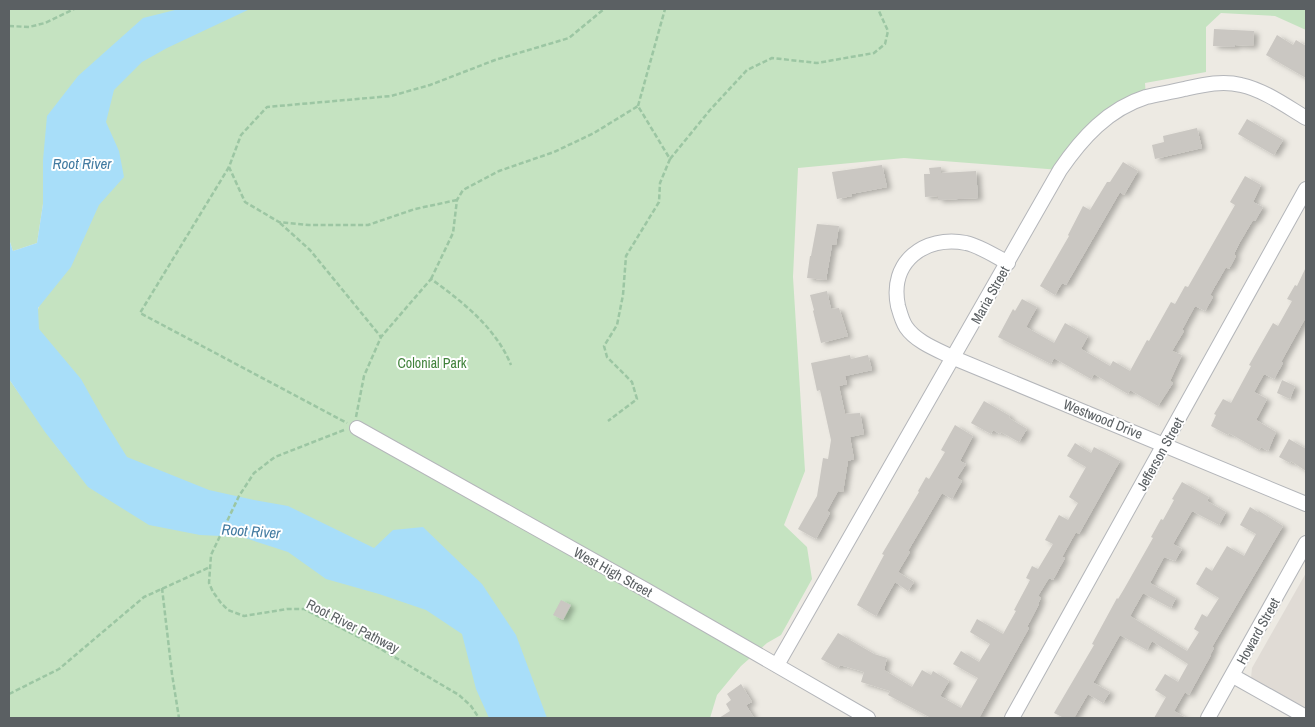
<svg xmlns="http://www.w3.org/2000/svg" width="1315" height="727" viewBox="0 0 1315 727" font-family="'Archivo Narrow',sans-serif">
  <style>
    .education { fill: #e0dbd5 }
    .green { fill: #c5e3c1 }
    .water { fill: #a8def9 }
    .building { fill: #cac7c2; filter: url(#shadow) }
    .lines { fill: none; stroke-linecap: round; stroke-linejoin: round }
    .street-casing { stroke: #b4b6ba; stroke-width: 16 }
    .path { stroke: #9cc6a3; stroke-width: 2.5; stroke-dasharray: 5 2.5; stroke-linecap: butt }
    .street { stroke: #fff; stroke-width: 14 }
    .labels { text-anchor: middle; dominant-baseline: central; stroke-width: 4; stroke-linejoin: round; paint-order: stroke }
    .street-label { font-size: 14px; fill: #5b6063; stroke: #fff }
    .park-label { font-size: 14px; fill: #40823b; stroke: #fff }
    .water-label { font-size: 15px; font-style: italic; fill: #437ba1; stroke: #fff }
  </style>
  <defs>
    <filter id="shadow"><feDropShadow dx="4.5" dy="2.5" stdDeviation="2.5" flood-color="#0004"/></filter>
  </defs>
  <rect width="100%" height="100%" fill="#edeae3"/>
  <path class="education" d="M1306 573V708L1251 678 1252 668Z"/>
  <path class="green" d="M9 9H1306V30L1275 16 1221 13 1206 27V72L1145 83 1146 97 1125 107 1060 170 904 158 798 168 793 277 805 471 784 525 807 547 812 579 781 635 767 643 741 666 717 695 710 718H9V379L60 451 21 359 73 207 43 160V204L37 243 13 251 9 239Z"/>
  <path class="water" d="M179 9H250L167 48 142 62 114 90 106 122 119 151 124 177 99 205 71 267 38 308 39 329 81 379 104 420 127 457 209 490 254 500 288 506 374 548 393 530 423 527 482 584 516 635 547 718H489L476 689 462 634 426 610 379 594 326 579 288 552 242 537 200 535 149 525 88 487 45 432 9 379V239L13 251 37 243 43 204V160L47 116 78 76 143 18Z"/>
  <g class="building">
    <path d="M1214 29 1254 31 1253 46 1235 45V47L1213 46Z"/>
    <path d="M1277 35 1293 45 1296 40 1306 46V78L1266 55Z"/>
    <path d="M1247 119 1283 140 1274 155 1238 134Z"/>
    <path d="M1197 128 1202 148 1155 159 1152 145 1164 142 1163 136Z"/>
    <path d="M1123 162 1138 171 1124 195 1120 192 1066 285 1062 283 1055 295 1040 286 1069 236 1068 235 1083 206 1090 210 1107 182H1110Z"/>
    <path d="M882 165 887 187 851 194 852 196 837 199 832 172Z"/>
    <path d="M941 167V173L976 171 978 198 938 200V196L925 197 924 174H930L929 168Z"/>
    <path d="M1245 176 1261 185 1253 202 1263 207 1255 221 1253 220 1240 242 1234 254 1236 256 1229 269 1226 267 1210 295 1213 297 1205 311 1195 306 1182 330 1184 331 1172 351 1182 355 1170 381 1173 383 1158 406 1130 390 1128 394 1094 374 1091 379 1054 358 1051 364 998 337 1013 309 1015 311 1022 299 1037 307 1026 327 1054 343 1065 323 1088 336 1081 349 1110 366 1113 361 1130 371 1147 340 1149 341 1171 302 1175 304 1185 286 1188 287 1235 205 1230 202Z"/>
    <path d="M817 224 839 226 836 245H832L826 280 807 278 810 256H811Z"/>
    <path d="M1306 267V317L1281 362 1283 363 1274 379 1264 374 1254 392 1267 399 1256 420 1276 432 1268 451 1261 447 1259 450 1229 433 1228 435 1211 426 1216 415 1214 414 1223 399 1231 403 1251 366 1249 365 1273 323 1278 326 1292 301 1287 299 1295 285 1297 286Z"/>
    <path d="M827 291 831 309 839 308 848 336 821 343 813 311 814 310 810 295Z"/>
    <path d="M850 355 851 359 868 355 872 370 845 376 847 384 839 386 845 414 860 413 864 434 850 437 854 459 848 461 843 492 838 491 827 511 830 513 816 539 798 529 817 496 823 458 828 459 831 440 820 390 817 391 811 363Z"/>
    <path d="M1282 380 1295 386 1290 399 1277 393Z"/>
    <path d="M984 401 1010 416 1009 418 1027 429 1019 442 1001 432 1000 434 993 430 991 434 971 423Z"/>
    <path d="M955 425 973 436 960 461 966 464 957 478 962 481 952 499 942 493 908 551 910 552 898 572 914 582 908 591 895 582 876 616 857 605 884 555 882 554 919 492 918 491 926 477 929 479 945 452 941 450Z"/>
    <path d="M1289 439 1306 449V471L1291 461 1290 463 1279 457Z"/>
    <path d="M1075 443 1091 453 1094 447 1120 461 1079 534 1076 532 1062 557 1065 558 1053 580 1049 578 1038 596 1041 598 1038 604H1039L1027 627 1029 628 979 718H931L888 695 890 691 861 682 864 672 840 665 838 668 821 659 838 633 874 654 887 658 884 670 912 687 922 670 931 675 933 671 949 681 940 696 961 708 978 678 953 664 961 651 979 662 990 644 970 632 977 619 1003 634 1016 611 1014 610 1030 580 1026 578 1032 566 1038 569 1053 544 1045 540 1059 515 1068 520 1078 503 1069 497 1086 467 1067 456Z"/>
    <path d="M1182 482 1209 497 1207 501 1226 512 1219 525 1192 511 1173 544 1182 549 1175 561 1164 557 1150 583 1176 598 1171 608 1143 593 1130 616 1187 651 1199 632 1194 629 1202 614 1207 617 1219 598 1196 584 1206 567 1212 571 1227 546 1244 556 1256 534 1240 525 1250 507 1258 512 1259 511 1283 526 1212 647 1214 648 1210 655H1211L1189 695 1185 692 1174 711 1186 718H1154L1166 697 1155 690 1165 674 1178 682 1188 664 1152 641 1147 650 1120 635 1094 681V683L1110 692 1103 703 1088 694 1074 718H1064L1054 713 1094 645 1092 644 1117 598 1118 599 1124 589 1153 538 1151 537 1161 519 1163 520 1174 500 1172 499Z"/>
    <path d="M561 600 571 605 563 620 553 615Z"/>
    <path d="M741 684 752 702 746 705 754 718H719L730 711 726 704 731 700 727 694Z"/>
  </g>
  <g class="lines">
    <defs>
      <g id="street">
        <path d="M1008 263C995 256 980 246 966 243 924 235 889 262 898 306 900 313 902 321 906 327 916 342 938 350 954 358L1306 504"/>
        <path d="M357 428 646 590 868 718"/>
        <path d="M777 665 1060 170C1082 138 1108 109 1146 97 1159 94 1172 92 1184 89 1202 85 1222 80 1241 85 1264 90 1286 106 1306 118"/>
        <path d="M1233 676 1306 717"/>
        <path d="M1012 718 1306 189"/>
        <path d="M1208 718 1306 543"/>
      </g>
    </defs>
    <use href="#street" class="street-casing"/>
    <g class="path">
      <path d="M9 26 29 27 45 23 74 9"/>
      <path d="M638 106 665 9"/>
      <path d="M670 159 710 110 747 70 772 58 817 63 874 53 885 44 888 31 878 9"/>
      <path d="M229 167 140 313 347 423"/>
      <path d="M457 200 415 209 368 225H309L279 222 245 202 229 167 241 135 267 107 391 96 430 85 495 60 569 38 604 9"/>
      <path d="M280 223 310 250 381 337"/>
      <path d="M431 279 453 233 457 200 463 190 499 171 554 152 594 133 638 106 670 159 660 183 659 202 626 256 623 295 617 325 604 346 607 357 632 382 637 399 608 421"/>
      <path d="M356 417 364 376 381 337 431 279C463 302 496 328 511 365"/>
      <path d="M344 430 275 457 254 473 239 496 211 555 209 583 213 592 221 603 228 610 244 616 287 609H304L374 645 459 695 471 706 479 718"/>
      <path d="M162 588 172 674 179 718"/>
      <path d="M9 694 59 669 144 597 210 567"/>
    </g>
    <use href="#street" class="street"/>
  </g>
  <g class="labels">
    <g class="street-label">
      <text transform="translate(990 295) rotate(-61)">Maria Street</text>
      <text transform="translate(1103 419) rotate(22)">Westwood Drive</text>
      <text transform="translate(1160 454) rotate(-61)">Jefferson Street</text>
      <text transform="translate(613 572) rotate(29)">West High Street</text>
      <text transform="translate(353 626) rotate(27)">Root River Pathway</text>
      <text transform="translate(1258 631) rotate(-61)">Howard Street</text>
    </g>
    <g class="park-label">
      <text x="432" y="363">Colonial Park</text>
    </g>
    <g class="water-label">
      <text x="82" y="163">Root River</text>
      <text transform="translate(251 531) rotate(4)">Root River</text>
    </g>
  </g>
  <rect width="1315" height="727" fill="none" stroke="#5b6063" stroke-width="20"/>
</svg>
